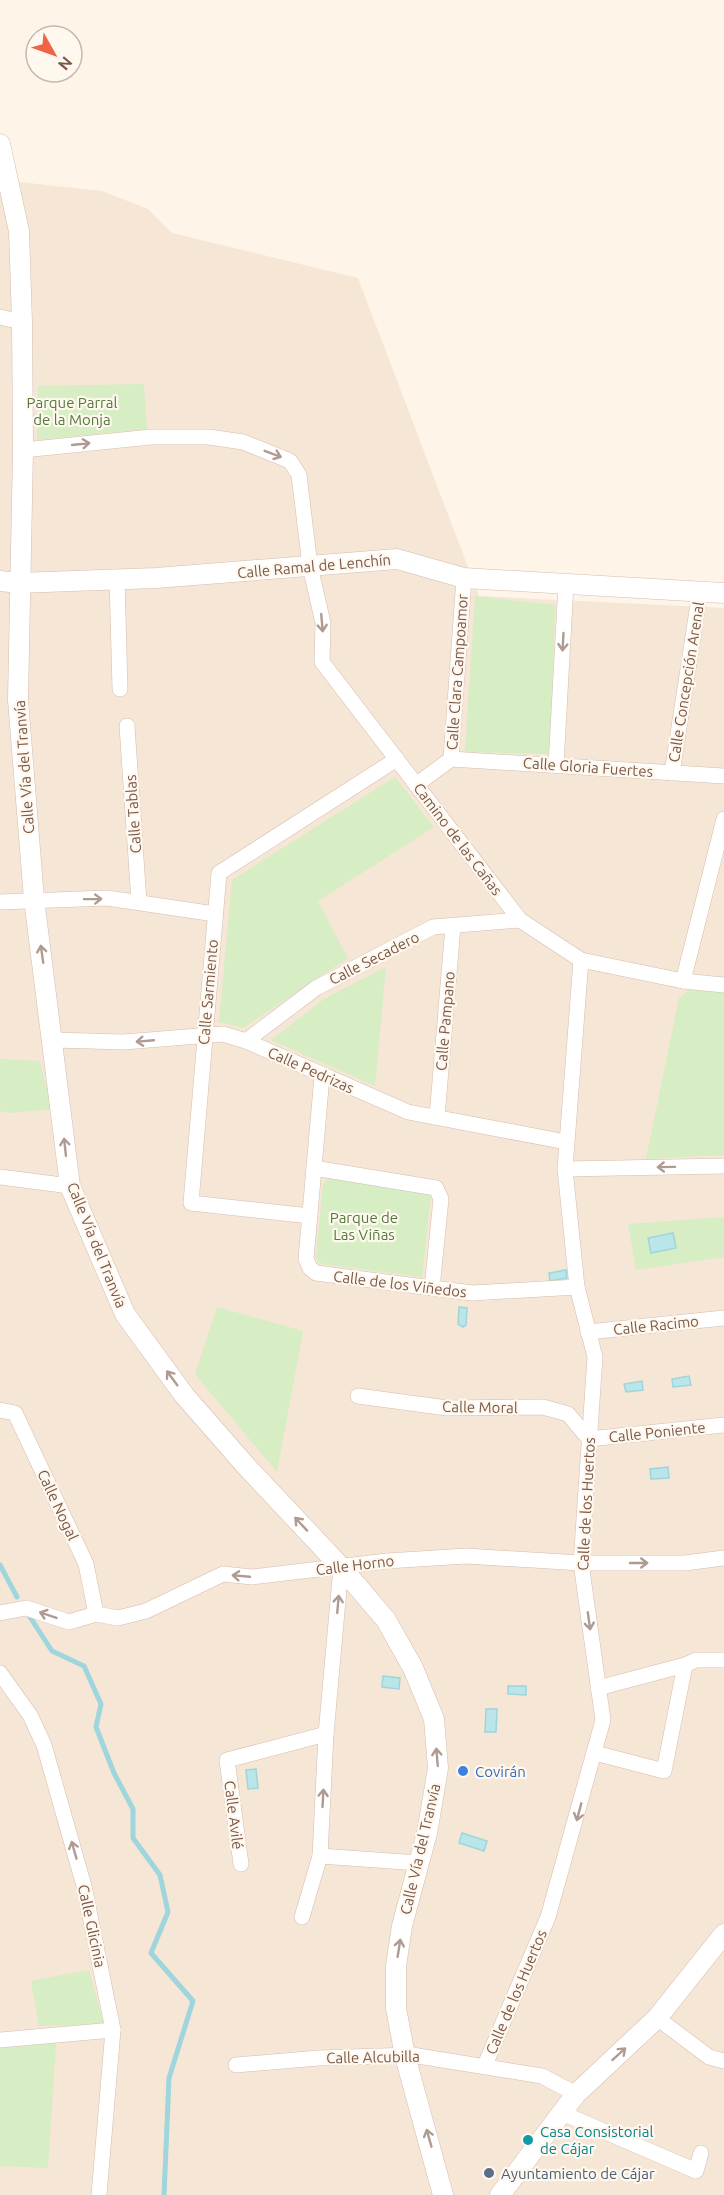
<svg xmlns="http://www.w3.org/2000/svg" width="724" height="2195" viewBox="0 0 724 2195" font-family="Ubuntu,sans-serif">
  <style>
    .residential { fill: #f6e6d5 }
    .green { fill: #d7edc4 }
    .water { fill: #bae5e9; stroke: #9fd5dc; stroke-width: 1.5 }
    .lines { fill: none; stroke-linecap: round; stroke-linejoin: round }
    .stream { stroke: #9fd5dc; stroke-width: 5 }
    .minor-casing { stroke: #d4bdaf; stroke-width: 16 }
    .tertiary-casing { stroke: #d4bdaf; stroke-width: 21 }
    .minor { stroke: #fff; stroke-width: 15 }
    .tertiary { stroke: #fff; stroke-width: 20 }
    .oneway { stroke: #af9b92 }
    .shop-dot { fill: #3f7fe0; stroke: #fff8ef; stroke-width: 2 }
    .culture-dot { fill: #0f9aa8; stroke: #fff8ef; stroke-width: 2 }
    .service-dot { fill: #5c6f8a; stroke: #fff8ef; stroke-width: 2 }
    .labels { text-anchor: middle; dominant-baseline: central; stroke-width: 4.5; stroke-linejoin: round; paint-order: stroke }
    .park-label { font-size: 15px; fill: #527a3d; stroke: #fff8ef }
    .street-label { font-size: 15px; fill: #7a5849; stroke: #fff8ef }
    .shop-label { font-size: 15px; fill: #366cbe; stroke: #fff8ef; text-anchor: start }
    .culture-label { font-size: 15px; fill: #0d838f; stroke: #fff8ef; text-anchor: start }
    .service-label { font-size: 15px; fill: #4e5e75; stroke: #fff8ef; text-anchor: start }
  </style>
  <rect width="100%" height="100%" fill="#fef4e8"/>
  <path class="residential" d="M0 180 102 191 148 209 172 233 358 278 479 596 724 608V2195H0Z"/>
  <g class="green">
    <path d="M144 384 147 429 37 440 38 386Z"/>
    <path d="M475 596 555 605 550 754 465 752Z"/>
    <path d="M395 777 434 827 318 901 348 958 243 1028 219 1022 232 880Z"/>
    <path d="M386 967 375 1086 271 1040 324 999Z"/>
    <path d="M690 989 724 992V1155L646 1159 679 998Z"/>
    <path d="M0 1059 40 1061 52 1109 12 1113 0 1111Z"/>
    <path d="M329 1177 428 1193 431 1196 422 1277 321 1264 316 1258 323 1184Z"/>
    <path d="M724 1217V1257L636 1270 628 1224Z"/>
    <path d="M217 1307 303 1331 277 1472 195 1374Z"/>
    <path d="M89 1970 104 2025 39 2026 31 1981Z"/>
    <path d="M56 2043 48 2168 0 2166V2048Z"/>
  </g>
  <g class="water">
    <path d="M673 1233 676 1248 651 1253 648 1238Z"/>
    <path d="M566 1270 567 1278 550 1281 549 1273Z"/>
    <path d="M459 1307 467 1308 466 1325 463 1327 458 1324Z"/>
    <path d="M689 1376 691 1385 673 1387 672 1379Z"/>
    <path d="M642 1381 643 1390 626 1392 624 1384Z"/>
    <path d="M668 1467 669 1478 651 1479 650 1469Z"/>
    <path d="M383 1676 400 1678 399 1689 382 1687Z"/>
    <path d="M508 1686H526V1695L508 1694Z"/>
    <path d="M486 1709H497L496 1732H485Z"/>
    <path d="M256 1769 258 1788 248 1789 246 1770Z"/>
    <path d="M462 1833 487 1841 484 1851 459 1843Z"/>
  </g>
  <g class="lines">
    <g class="stream">
      <path d="M0 1565 17 1597"/>
      <path d="M28 1614 52 1651 84 1666 101 1704 96 1727 114 1773 133 1809V1838L160 1875 168 1912 151 1953 193 2001 169 2078 164 2195"/>
    </g>
    <defs>
      <g id="minor">
        <path d="M0 317 22 322"/>
        <path d="M23 450 151 437H209L243 442 290 461 299 475 310 566 323 623 322 662 520 920 581 960 683 981 724 985"/>
        <path d="M117 579 120 689"/>
        <path d="M127 726 139 902"/>
        <path d="M451 759 724 776"/>
        <path d="M556 765 566 584"/>
        <path d="M672 773 700 591"/>
        <path d="M416 785 451 759 464 578"/>
        <path d="M0 902 107 898 215 914"/>
        <path d="M683 981 724 819"/>
        <path d="M53 1040 124 1042 223 1034 246 1041 408 1112 566 1142"/>
        <path d="M246 1041 316 988 433 927 520 920"/>
        <path d="M322 1076 306 1259 310 1268 316 1273 472 1293 577 1287"/>
        <path d="M437 1117 453 926"/>
        <path d="M314 1168 436 1188 441 1199 432 1288"/>
        <path d="M565 1169 724 1166"/>
        <path d="M0 1177 70 1186"/>
        <path d="M310 1216 191 1203 219 873 397 759"/>
        <path d="M588 1332 724 1318"/>
        <path d="M358 1396 447 1408 543 1407 568 1414 589 1439 724 1425"/>
        <path d="M0 1410 15 1413 86 1564 96 1614"/>
        <path d="M0 1613 26 1608 69 1622 96 1614 118 1618 146 1611 223 1574 252 1577 387 1561 466 1556 581 1563H685L724 1558"/>
        <path d="M685 1665 696 1660H724"/>
        <path d="M0 1673 30 1715 44 1745 84 1886 113 2030 99 2195"/>
        <path d="M595 1753 664 1771 685 1665 598 1688"/>
        <path d="M320 1856 419 1863"/>
        <path d="M241 1864 227 1760 326 1734"/>
        <path d="M302 1917 320 1856 326 1734 341 1567"/>
        <path d="M657 2018 709 2057 724 2061"/>
        <path d="M0 2040 113 2030"/>
        <path d="M236 2065 319 2058 412 2055 542 2076 576 2094"/>
        <path d="M485 2065 548 1917 603 1720 581 1563 595 1357 577 1287 565 1169 581 960"/>
        <path d="M562 2113 696 2171 701 2153"/>
      </g>
      <g id="tertiary">
        <path d="M0 144 19 231 22 322 23 450 18 700 34 899 70 1186 125 1314 184 1395 246 1466 341 1567 386 1620 413 1668 434 1719 438 1768 427 1833 402 1926 396 1966V2008L405 2056 443 2195"/>
        <path d="M0 581 18 583 156 578 397 559 464 578 724 593"/>
        <path d="M500 2195 576 2094 657 2018 724 1934"/>
      </g>
    </defs>
    <use href="#minor" class="minor-casing"/>
    <use href="#tertiary" class="tertiary-casing"/>
    <use href="#minor" class="minor"/>
    <use href="#tertiary" class="tertiary"/>
  </g>
  <defs><path id="oneway-shaft" d="M-6 0H5M1.5-3L5.5 0L1.5 3" fill="none" stroke-width="1.6" stroke-linecap="round" stroke-linejoin="round" transform="scale(1.5)"/></defs>
  <g class="oneway">
    <use href="#oneway-shaft" transform="translate(81 444) rotate(-6)"/>
    <use href="#oneway-shaft" transform="translate(273 454) rotate(21)"/>
    <use href="#oneway-shaft" transform="translate(322 623) rotate(85)"/>
    <use href="#oneway-shaft" transform="translate(563 642) rotate(93)"/>
    <use href="#oneway-shaft" transform="translate(93 899) rotate(-1)"/>
    <use href="#oneway-shaft" transform="translate(42 954) rotate(-98)"/>
    <use href="#oneway-shaft" transform="translate(145 1041) rotate(175)"/>
    <use href="#oneway-shaft" transform="translate(65 1147) rotate(-96)"/>
    <use href="#oneway-shaft" transform="translate(666 1167) rotate(179)"/>
    <use href="#oneway-shaft" transform="translate(172 1378) rotate(-126)"/>
    <use href="#oneway-shaft" transform="translate(301 1524) rotate(-133)"/>
    <use href="#oneway-shaft" transform="translate(639 1563)"/>
    <use href="#oneway-shaft" transform="translate(241 1576) rotate(-175)"/>
    <use href="#oneway-shaft" transform="translate(338 1604) rotate(-85)"/>
    <use href="#oneway-shaft" transform="translate(48 1615) rotate(-161)"/>
    <use href="#oneway-shaft" transform="translate(589 1621) rotate(82)"/>
    <use href="#oneway-shaft" transform="translate(437 1757) rotate(-95)"/>
    <use href="#oneway-shaft" transform="translate(323 1798) rotate(-87)"/>
    <use href="#oneway-shaft" transform="translate(579 1812) rotate(105)"/>
    <use href="#oneway-shaft" transform="translate(74 1850) rotate(-106)"/>
    <use href="#oneway-shaft" transform="translate(399 1948) rotate(-81)"/>
    <use href="#oneway-shaft" transform="translate(619 2054) rotate(-42)"/>
    <use href="#oneway-shaft" transform="translate(429 2138) rotate(-106)"/>
  </g>
  <circle class="shop-dot" cx="463" cy="1771" r="6"/>
  <circle class="culture-dot" cx="528" cy="2140" r="6"/>
  <circle class="service-dot" cx="489" cy="2173" r="6"/>
  <g class="labels">
    <g class="park-label">
      <text x="72" y="402">Parque Parral<tspan x="72" dy="17">de la Monja</tspan></text>
      <text x="364" y="1217">Parque de<tspan x="364" dy="17">Las Viñas</tspan></text>
    </g>
    <g class="street-label">
      <text transform="translate(314 566) rotate(-5)">Calle Ramal de Lenchín</text>
      <text transform="translate(457 672) rotate(-86)">Calle Clara Campoamor</text>
      <text transform="translate(686 682) rotate(-81)">Calle Concepción Arenal</text>
      <text transform="translate(24 767) rotate(-94)">Calle Vía del Tranvía</text>
      <text transform="translate(588 767) rotate(4)">Calle Gloria Fuertes</text>
      <text transform="translate(133 814) rotate(-94)">Calle Tablas</text>
      <text transform="translate(458 839) rotate(53)">Camino de las Cañas</text>
      <text transform="translate(374 958) rotate(-27)">Calle Secadero</text>
      <text transform="translate(208 992) rotate(-85)">Calle Sarmiento</text>
      <text transform="translate(445 1021) rotate(-85)">Calle Pampano</text>
      <text transform="translate(311 1070) rotate(24)">Calle Pedrizas</text>
      <text transform="translate(97 1245) rotate(68)">Calle Vía del Tranvía</text>
      <text transform="translate(400 1284) rotate(7)">Calle de los Viñedos</text>
      <text transform="translate(656 1325) rotate(-6)">Calle Racimo</text>
      <text transform="translate(480 1407) rotate(1)">Calle Moral</text>
      <text transform="translate(657 1432) rotate(-6)">Calle Poniente</text>
      <text transform="translate(586 1504) rotate(-87)">Calle de los Huertos</text>
      <text transform="translate(58 1505) rotate(65)">Calle Nogal</text>
      <text transform="translate(355 1565) rotate(-7)">Calle Horno</text>
      <text transform="translate(234 1815) rotate(83)">Calle Avilé</text>
      <text transform="translate(420 1849) rotate(-77)">Calle Vía del Tranvía</text>
      <text transform="translate(92 1926) rotate(78)">Calle Glicinia</text>
      <text transform="translate(516 1992) rotate(-67)">Calle de los Huertos</text>
      <text transform="translate(373 2057) rotate(-1)">Calle Alcubilla</text>
    </g>
    <g class="shop-label">
      <text x="475" y="1771">Covirán</text>
    </g>
    <g class="culture-label">
      <text x="540" y="2131">Casa Consistorial<tspan x="540" dy="17">de Cájar</tspan></text>
    </g>
    <g class="service-label">
      <text x="501" y="2173">Ayuntamiento de Cájar</text>
    </g>
  </g>
  <g transform="translate(54 54) rotate(130)"><circle r="28" fill="#fff8ef" stroke="#cab8ad" stroke-width="1.5"/>
  <path d="M0-4.5L10 22L0 15L-10 22Z" fill="#ef6445"/>
  <text y="-9" font-size="16" font-weight="bold" text-anchor="middle" fill="#7a5849">N</text>
  </g>
</svg>
